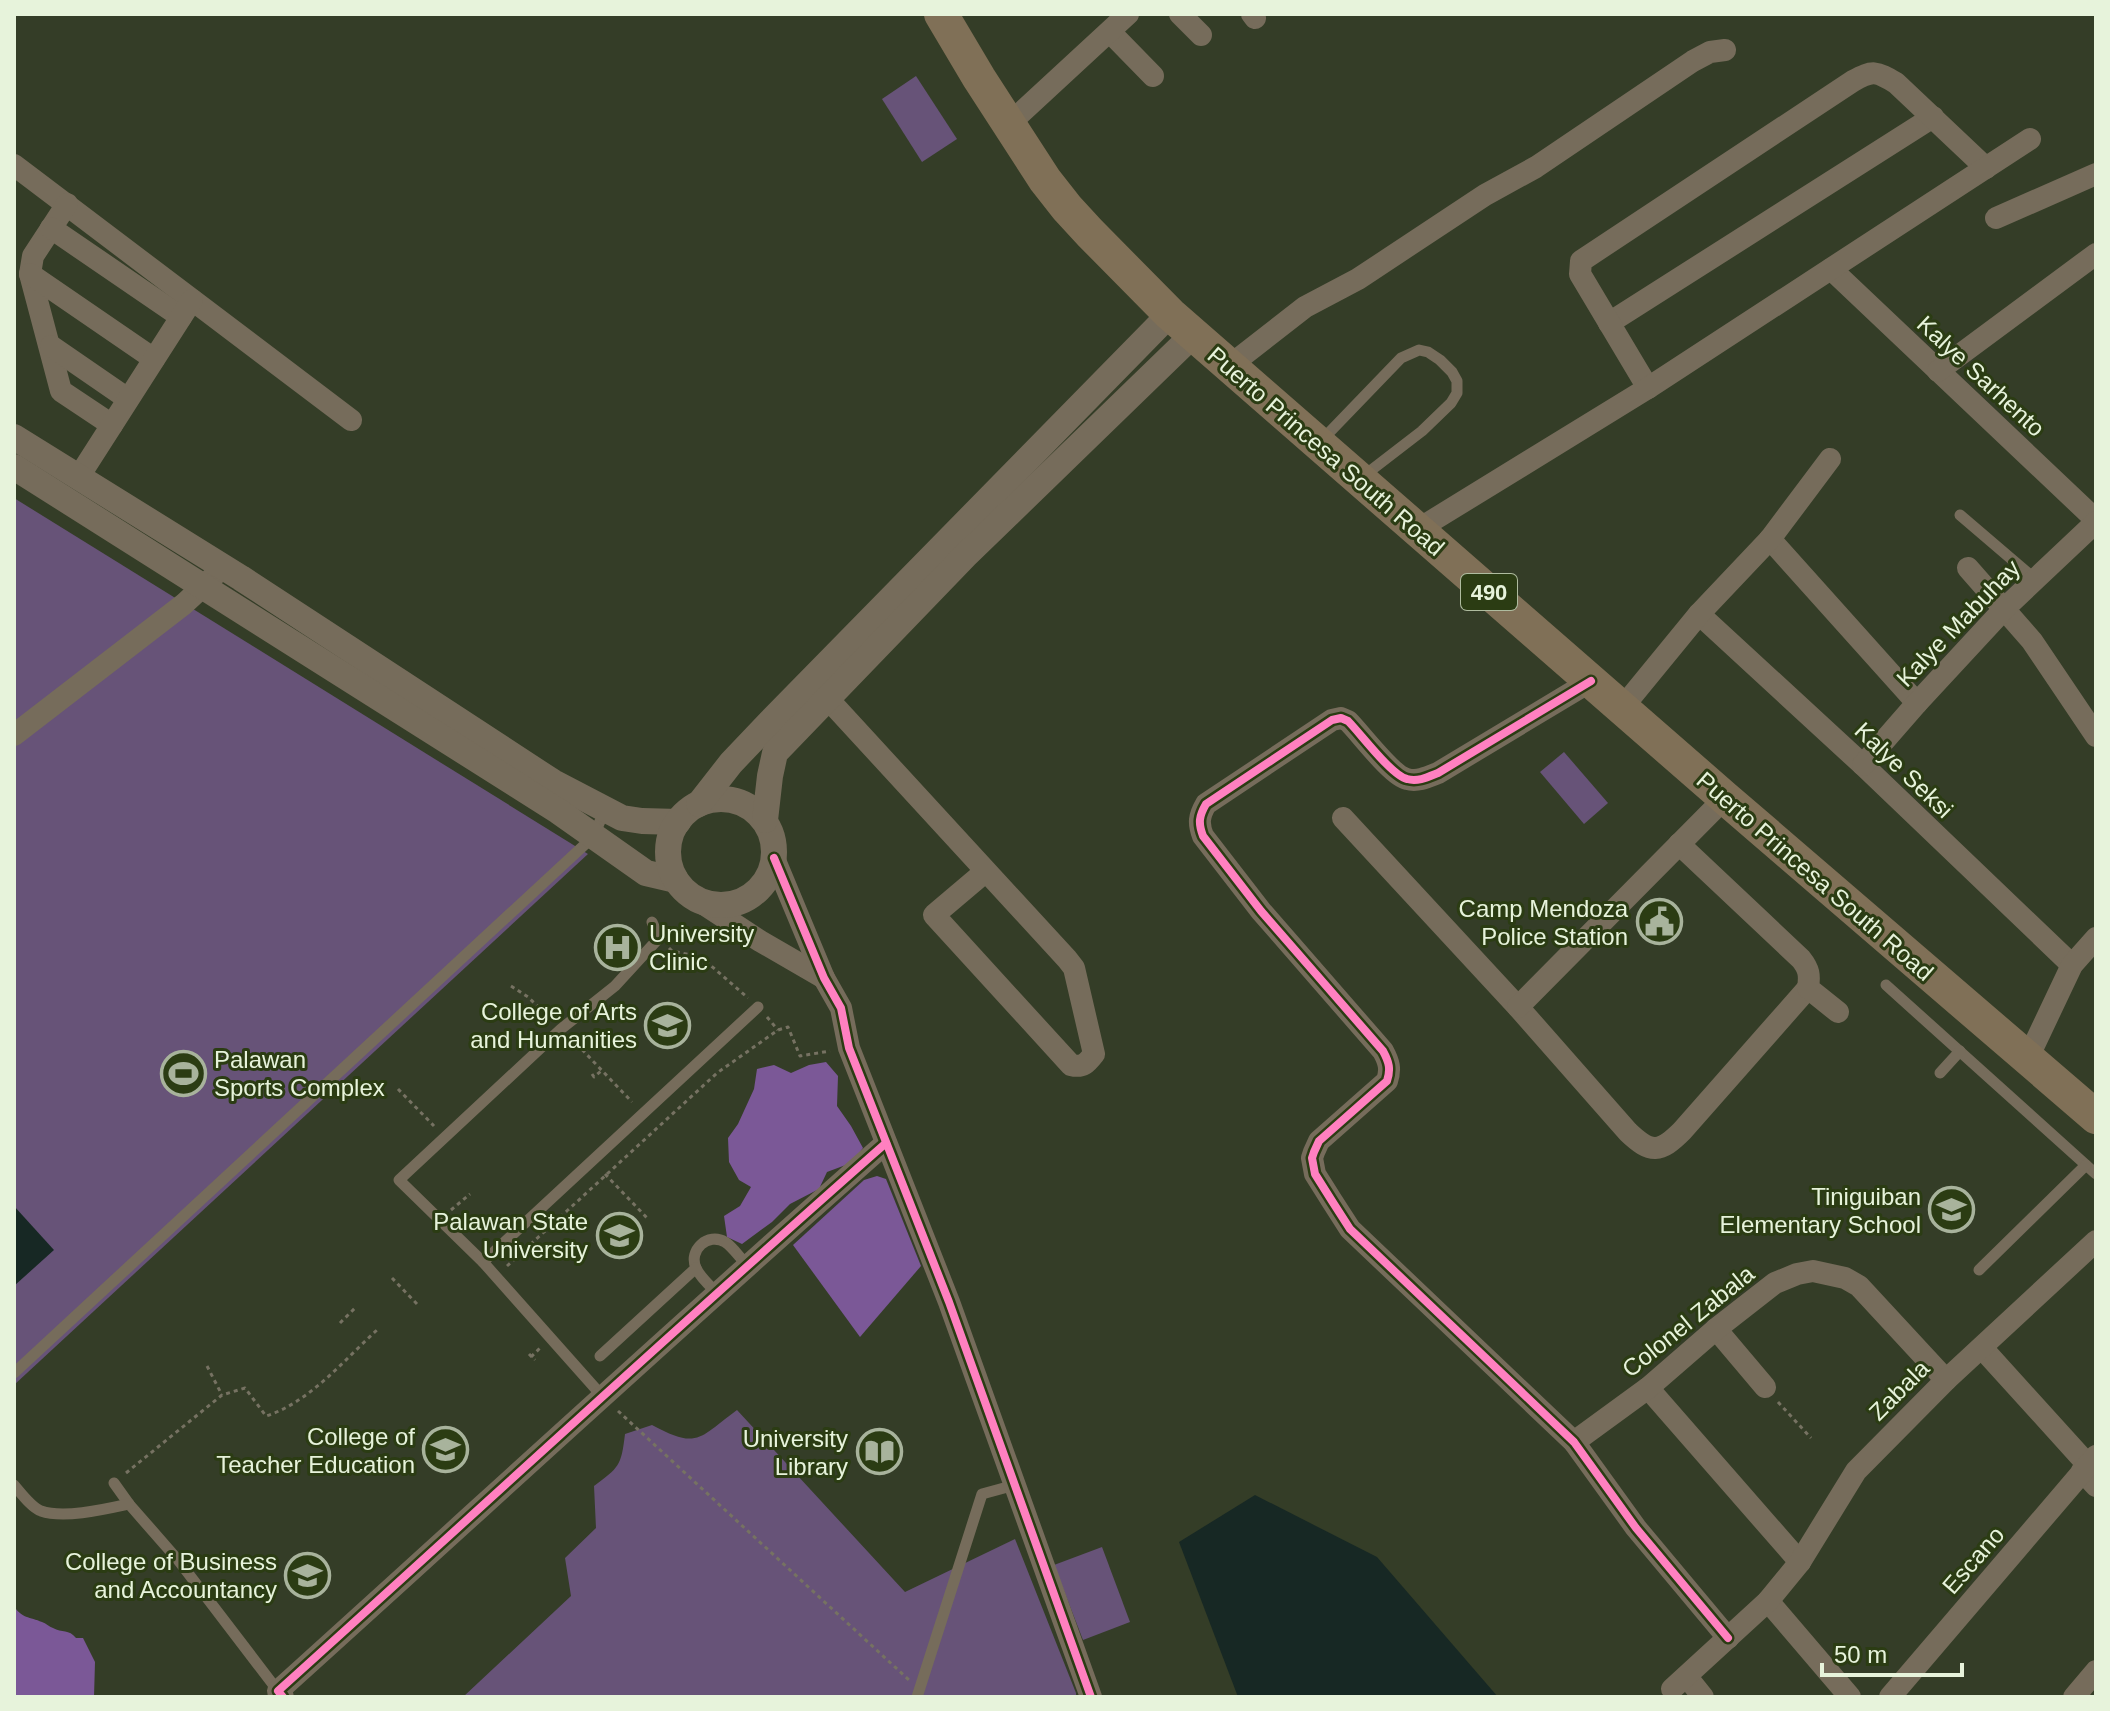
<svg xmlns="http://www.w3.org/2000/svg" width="2110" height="1711" viewBox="0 0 2110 1711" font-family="Arial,sans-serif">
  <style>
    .green { fill: #675378 }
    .forest { fill: #7b5897 }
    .water { fill: #172824 }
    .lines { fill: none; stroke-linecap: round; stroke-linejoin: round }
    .path { stroke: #767262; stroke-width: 3; stroke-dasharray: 4 4; stroke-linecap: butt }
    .service { stroke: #766c5b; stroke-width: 11 }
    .minor { stroke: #766c5b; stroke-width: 22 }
    .tertiary { stroke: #766c5b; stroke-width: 26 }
    .primary { stroke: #807057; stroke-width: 34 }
    .cycleway-casing { stroke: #2b3c13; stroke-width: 13 }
    .cycleway { stroke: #ff80c0; stroke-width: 8 }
    .labels { text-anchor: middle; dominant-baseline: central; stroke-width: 6; stroke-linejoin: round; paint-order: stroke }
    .shield { fill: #2b3c13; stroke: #afbc9f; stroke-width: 2 }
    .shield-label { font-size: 22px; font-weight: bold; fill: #e7f3db }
    .street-label { font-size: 24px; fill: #e7f3db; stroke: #2b3c13 }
    .poi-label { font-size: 24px; fill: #e7f3db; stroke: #2b3c13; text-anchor: end }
  </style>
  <rect width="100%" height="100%" fill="#343d27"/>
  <g class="green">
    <path d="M916 76 957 139 922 162 882 99Z"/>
    <path d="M14 498 588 854 14 1385Z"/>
    <path d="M1564 752 1608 803 1584 824 1540 772Z"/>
    <path d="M737 1410 905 1592 1015 1539 1076 1693V1697H463L571 1596 565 1558 596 1528 594 1486C619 1467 621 1467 625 1434L652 1425C698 1450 699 1438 737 1410Z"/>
    <path d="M1102 1547 1130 1622 1083 1640 1054 1565Z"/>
  </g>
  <g class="forest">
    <path d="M826 1062 838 1076 837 1106 851 1126 863 1148 851 1163 827 1172 819 1189 790 1204 772 1222 742 1244 727 1237 724 1216 740 1206 751 1187 739 1180 729 1162 728 1138 738 1124 754 1089 757 1069 774 1065 791 1073 809 1065Z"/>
    <path d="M877 1176 886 1179 921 1266 860 1337 793 1245 864 1180Z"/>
    <path d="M14 1606C21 1618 30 1617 42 1622 46 1623 49 1627 53 1628 62 1633 69 1629 76 1638H83L95 1662 94 1697H14Z"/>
  </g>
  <g class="water">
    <path d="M14 1206 54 1250 14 1286Z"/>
    <path d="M1255 1495 1377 1557 1498 1697H1238L1179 1542Z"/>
  </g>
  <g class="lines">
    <g class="path">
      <path d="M669 948 672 951 701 957 748 998"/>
      <path d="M511 986 528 997 551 1019"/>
      <path d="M767 1017 778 1030"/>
      <path d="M571 1038 632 1102"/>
      <path d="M592 1074 594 1077 601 1071"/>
      <path d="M398 1089 434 1126"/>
      <path d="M605 1174 649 1220"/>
      <path d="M451 1210 470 1194"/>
      <path d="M507 1266 717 1073 778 1030 788 1027 800 1056 830 1051"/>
      <path d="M392 1278 417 1304"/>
      <path d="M340 1323 355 1308"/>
      <path d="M529 1354 535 1360"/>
      <path d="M531 1357 540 1348"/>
      <path d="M207 1366 222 1395"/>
      <path d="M1778 1402 1811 1438"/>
      <path d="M618 1411 909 1680"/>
      <path d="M126 1473 222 1395 245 1388 266 1416C310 1402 343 1361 377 1330"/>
    </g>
    <g class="service">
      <path d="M1321 441 1401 358 1419 350 1428 352 1440 360 1452 372 1457 381V393L1451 403 1422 431 1361 478"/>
      <path d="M1960 515 2036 580"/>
      <path d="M1886 985 2096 1174"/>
      <path d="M1940 1073 1960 1051"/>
      <path d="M483 1262 758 1007"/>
      <path d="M1979 1270 2086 1165"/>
      <path d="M717 1293C710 1286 700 1277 696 1268 688 1250 708 1232 725 1242 733 1247 740 1258 747 1265"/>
      <path d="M600 1356 696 1268"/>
      <path d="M14 1373 593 837 605 810"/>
      <path d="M603 1397 483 1262 399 1180 561 1029 615 986 659 938 652 922"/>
      <path d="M114 1483 129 1504 178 1560 278 1691 276 1693"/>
      <path d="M14 1485C21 1493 31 1507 41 1511 64 1519 106 1509 129 1504"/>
      <path d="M917 1697 982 1494 1015 1485"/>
    </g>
    <g class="minor">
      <path d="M1180 14 1201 35"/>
      <path d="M1252 14 1255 18"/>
      <path d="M1110 32 1153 76"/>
      <path d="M1009 124 1128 14"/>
      <path d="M14 165 351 420"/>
      <path d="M67 204 33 256 30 274 61 391 112 425"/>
      <path d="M1996 218 2096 174"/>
      <path d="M51 228 181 317"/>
      <path d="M1831 269 2096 520"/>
      <path d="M30 274 154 359"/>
      <path d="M1609 323 1933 117"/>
      <path d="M51 346 128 399"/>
      <path d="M1228 367 1305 307 1358 279 1485 195 1536 167 1693 61 1710 52 1725 50"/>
      <path d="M1938 371 2096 254"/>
      <path d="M1648 388 1580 274 1581 261 1853 81C1873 70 1876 71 1896 83L1986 168"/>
      <path d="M78 478 192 300"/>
      <path d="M1417 530 1648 388 2030 139"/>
      <path d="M1770 539 1917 703"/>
      <path d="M1968 568 2032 641 2096 736"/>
      <path d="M1699 614 1863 765 2072 965"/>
      <path d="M1591 681 1438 773C1428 777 1418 782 1407 779 1392 776 1361 734 1348 721L1341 718 1332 720 1206 804C1199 816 1198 823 1203 836L1261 911 1383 1051C1389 1062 1391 1069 1387 1081L1319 1141 1314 1152 1312 1158 1315 1174 1332 1201 1350 1229 1574 1442 1636 1528 1728 1638"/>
      <path d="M828 699 1067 959 1074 968 1094 1054C1087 1063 1083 1068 1071 1065L934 915 986 871"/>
      <path d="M1622 708 1699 614 1770 539 1830 459"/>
      <path d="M14 735 184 604 213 577"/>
      <path d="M1863 765 1917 703 2005 608 2096 522"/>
      <path d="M1343 818 1518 1007 1628 1132C1651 1154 1660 1153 1682 1131L1808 988"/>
      <path d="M1679 844 1801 959C1809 969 1810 975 1808 988L1838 1012"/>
      <path d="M774 858 824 978 841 1008 849 1048 949 1302 1091 1697"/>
      <path d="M690 895 760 941 824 978"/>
      <path d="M1518 1007 1725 798"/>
      <path d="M2027 1060 2072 965 2096 938"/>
      <path d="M1716 1329 1765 1387"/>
      <path d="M1982 1348 2088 1465"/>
      <path d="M1648 1388 1800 1562"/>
      <path d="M1574 1442 1648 1388 1716 1329 1775 1283 1797 1274 1813 1271 1845 1278 1859 1286 1946 1380"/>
      <path d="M2082 1471 2096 1486"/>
      <path d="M1768 1601 1850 1697"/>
      <path d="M1687 1677 1703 1697"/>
      <path d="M1672 1689 1768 1601 1800 1562 1856 1471 1946 1380 2096 1241"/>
      <path d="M283 1697 278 1691C481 1508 681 1323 886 1143"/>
      <path d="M1890 1697 2096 1456"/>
      <path d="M2074 1697 2096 1671"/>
    </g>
    <g class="tertiary">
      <path d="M14 437 241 578 553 782 622 818 642 821 678 822"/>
      <path d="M14 467 558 811 646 873 676 880"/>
      <circle cx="721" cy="852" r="53"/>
      <path d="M699 804 731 763 770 722 1170 314"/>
      <path d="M765 820 770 776 775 753 965 556 1193 335"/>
    </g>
    <path class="primary" d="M941 14 979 78 1045 180 1067 208 1090 233 1170 314 1725 798 2096 1117"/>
    <defs>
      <g id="cycleway">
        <path d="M1591 681 1438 773C1428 777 1418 782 1407 779 1392 776 1361 734 1348 721L1341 718 1332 720 1206 804C1199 816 1198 823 1203 836L1261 911 1383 1051C1389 1062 1391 1069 1387 1081L1319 1141 1314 1152 1312 1158 1315 1174 1332 1201 1350 1229 1574 1442 1636 1528 1728 1638"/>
        <path d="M774 858 824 978 841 1008 849 1048 949 1302 1091 1697"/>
        <path d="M283 1697 278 1691C481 1508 681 1323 886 1143"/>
      </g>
    </defs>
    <use href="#cycleway" class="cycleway-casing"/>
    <use href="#cycleway" class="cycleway"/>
  </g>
  <defs>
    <symbol id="civic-ring" viewBox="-11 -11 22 22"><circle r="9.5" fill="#2b3c13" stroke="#a8b39c" stroke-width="1.5"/><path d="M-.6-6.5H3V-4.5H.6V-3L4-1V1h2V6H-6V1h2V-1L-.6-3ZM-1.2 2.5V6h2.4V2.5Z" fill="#a8b39c"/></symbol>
    <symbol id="hospital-ring" viewBox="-11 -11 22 22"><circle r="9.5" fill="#2b3c13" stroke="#a8b39c" stroke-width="1.5"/><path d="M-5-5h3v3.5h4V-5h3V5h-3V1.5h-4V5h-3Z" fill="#a8b39c"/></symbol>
    <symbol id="university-ring" viewBox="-11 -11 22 22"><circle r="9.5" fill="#2b3c13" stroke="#a8b39c" stroke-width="1.5"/><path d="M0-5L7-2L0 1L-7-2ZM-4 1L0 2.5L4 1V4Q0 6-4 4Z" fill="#a8b39c"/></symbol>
    <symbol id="stadium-ring" viewBox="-11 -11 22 22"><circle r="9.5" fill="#2b3c13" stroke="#a8b39c" stroke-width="1.5"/><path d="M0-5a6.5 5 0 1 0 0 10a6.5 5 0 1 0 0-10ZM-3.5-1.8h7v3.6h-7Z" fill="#a8b39c"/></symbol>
    <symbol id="school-ring" viewBox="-11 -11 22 22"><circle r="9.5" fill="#2b3c13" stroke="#a8b39c" stroke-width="1.5"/><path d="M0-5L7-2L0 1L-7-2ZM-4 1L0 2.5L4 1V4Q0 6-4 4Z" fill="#a8b39c"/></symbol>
    <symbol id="library-ring" viewBox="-11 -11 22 22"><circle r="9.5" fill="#2b3c13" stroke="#a8b39c" stroke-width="1.5"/><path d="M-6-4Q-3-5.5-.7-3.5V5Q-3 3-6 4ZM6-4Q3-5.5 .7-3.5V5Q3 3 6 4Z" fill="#a8b39c"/></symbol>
  </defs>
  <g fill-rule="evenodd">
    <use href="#civic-ring" x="1634" y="896" width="51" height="51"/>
    <use href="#hospital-ring" x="592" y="922" width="51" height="51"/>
    <use href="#university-ring" x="642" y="1000" width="51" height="51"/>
    <use href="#stadium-ring" x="158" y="1048" width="51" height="51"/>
    <use href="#school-ring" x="1926" y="1184" width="51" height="51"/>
    <use href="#university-ring" x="594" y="1210" width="51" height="51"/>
    <use href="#university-ring" x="420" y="1424" width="51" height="51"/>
    <use href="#library-ring" x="854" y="1426" width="51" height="51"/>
    <use href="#university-ring" x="282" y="1550" width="51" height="51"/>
  </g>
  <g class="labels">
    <rect class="shield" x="1461" y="574" width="56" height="36" rx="6"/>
    <g class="shield-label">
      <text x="1489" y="592">490</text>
    </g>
    <g class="street-label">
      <text transform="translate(1981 376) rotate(43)">Kalye Sarhento</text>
      <text transform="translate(1326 451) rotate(41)">Puerto Princesa South Road</text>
      <text transform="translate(1958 623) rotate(-46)">Kalye Mabuhay</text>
      <text transform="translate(1904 770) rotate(44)">Kalye Seksi</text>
      <text transform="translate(1815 876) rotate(41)">Puerto Princesa South Road</text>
      <text transform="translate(1688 1321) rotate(-39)">Colonel Zabala</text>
      <text transform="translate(1899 1390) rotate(-45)">Zabala</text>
      <text transform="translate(1973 1560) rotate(-49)">Escano</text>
    </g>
    <g class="poi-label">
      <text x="1628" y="908">Camp Mendoza<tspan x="1628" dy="28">Police Station</tspan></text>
      <text x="649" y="933" text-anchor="start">University<tspan x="649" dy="28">Clinic</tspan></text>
      <text x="637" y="1011">College of Arts<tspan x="637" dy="28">and Humanities</tspan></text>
      <text x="214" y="1059" text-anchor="start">Palawan<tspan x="214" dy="28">Sports Complex</tspan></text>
      <text x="1921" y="1196">Tiniguiban<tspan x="1921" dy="28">Elementary School</tspan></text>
      <text x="588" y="1221">Palawan State<tspan x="588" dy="28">University</tspan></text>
      <text x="415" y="1436">College of<tspan x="415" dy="28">Teacher Education</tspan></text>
      <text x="848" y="1438">University<tspan x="848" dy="28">Library</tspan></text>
      <text x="277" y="1561">College of Business<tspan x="277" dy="28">and Accountancy</tspan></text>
    </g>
  </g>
  <rect width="2110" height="1711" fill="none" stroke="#e7f3db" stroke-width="32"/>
  <path d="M1822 1663v12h140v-12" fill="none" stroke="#e7f3db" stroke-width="4"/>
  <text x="1834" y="1663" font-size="24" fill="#e7f3db" stroke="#2b3c13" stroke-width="6" paint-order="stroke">50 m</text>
</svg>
